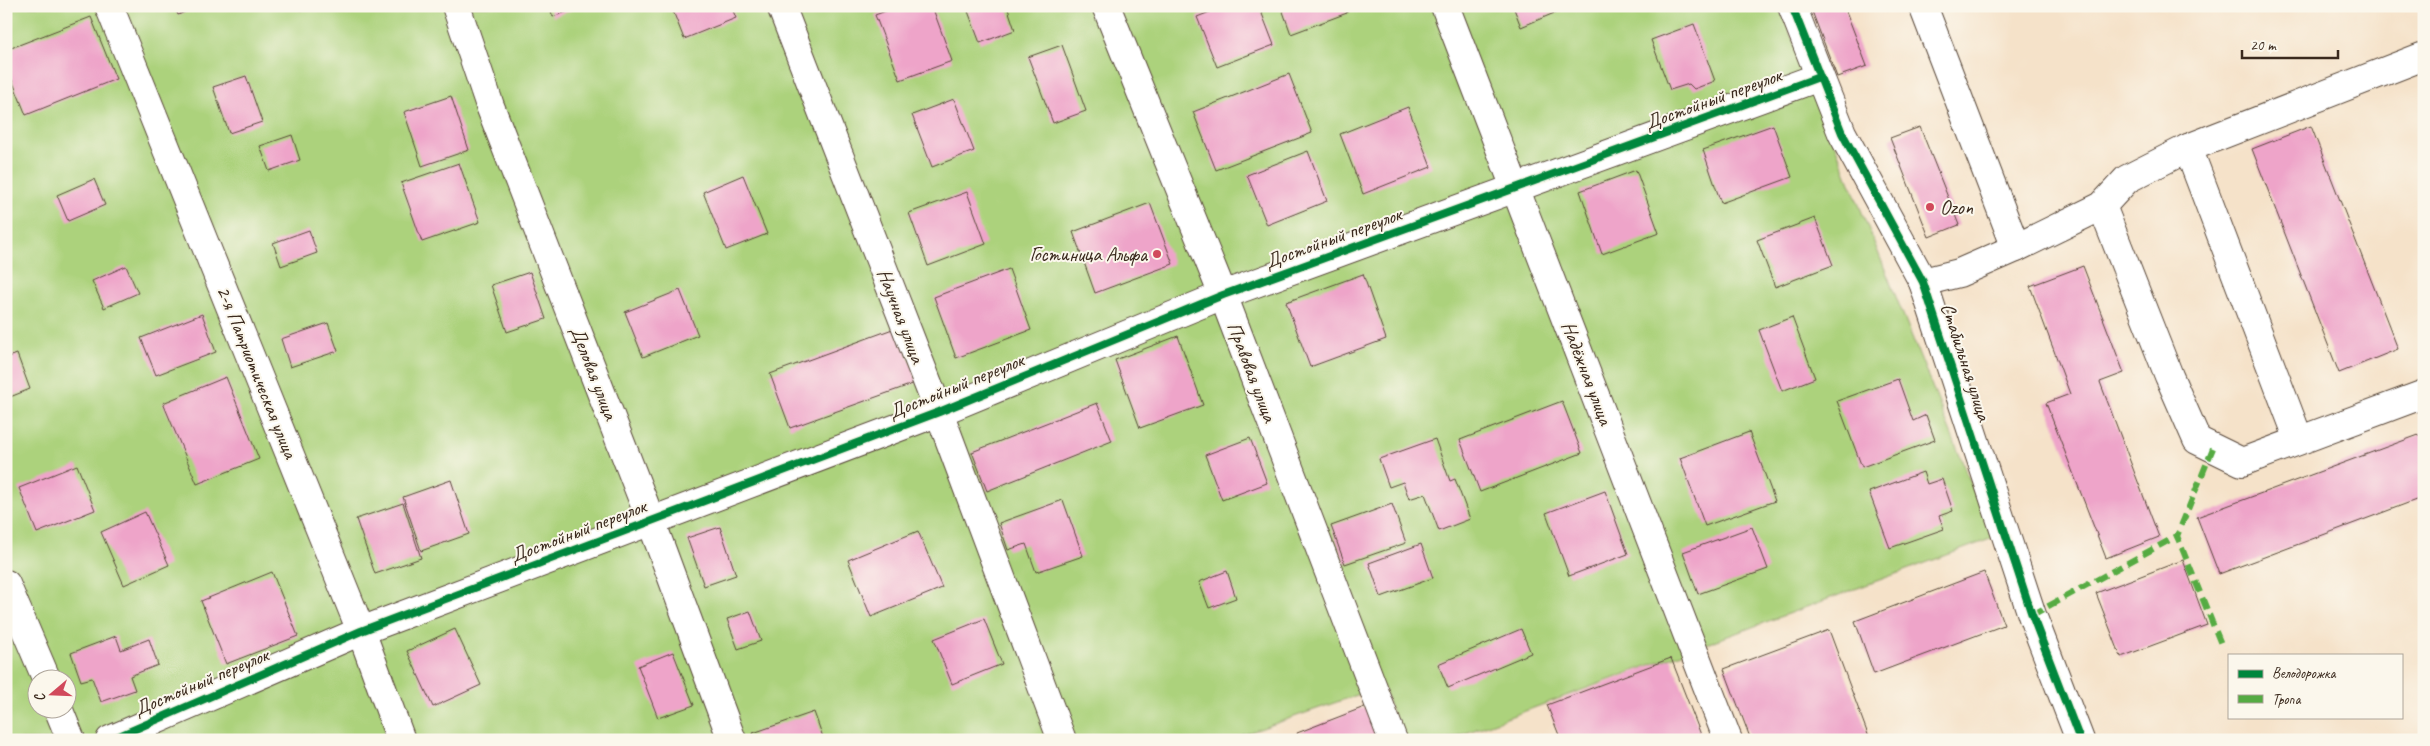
<svg xmlns="http://www.w3.org/2000/svg" width="2430" height="746" viewBox="0 0 2430 746" font-family="Caveat,sans-serif">
  <style>
    .green { fill: #acd27c; stroke: #747e4d; fill-rule: evenodd }
    .building { fill: #eea4c9 }
    .lines { fill: none; stroke-linecap: round; stroke-linejoin: round }
    .minor-casing { stroke: #574638; stroke-width: 30 }
    .minor { stroke: #fff; stroke-width: 28 }
    .quiet { stroke: #55ab43; stroke-width: 6; stroke-dasharray: 12 6; stroke-linecap: butt }
    .cycleway-casing { stroke: #fbf7ec; stroke-width: 11 }
    .cycleway { stroke: #00873e; stroke-width: 8 }
    .poi-dot { fill: #d1495b; stroke: #fbf7ec; stroke-width: 2 }
    .labels { text-anchor: middle; dominant-baseline: central; stroke-width: 4; stroke-linejoin: round; paint-order: stroke }
    .street-label { font-size: 20px; fill: #3b2a1e; stroke: #fbf7ec }
    .poi-label { font-size: 20px; fill: #3b2a1e; stroke: #fbf7ec; text-anchor: start }
  </style>
  <rect width="100%" height="100%" fill="#fbf7ec"/>
  <filter id="ink" filterUnits="userSpaceOnUse"><feTurbulence type="fractalNoise" baseFrequency=".02" numOctaves="2"/><feDisplacementMap in="SourceGraphic" scale="10" xChannelSelector="R" yChannelSelector="G"/><feConvolveMatrix kernelMatrix="1 2 1 2 8 2 1 2 1" color-interpolation-filters="sRGB"/></filter>
  <filter id="wash" filterUnits="userSpaceOnUse"><feTurbulence type="fractalNoise" baseFrequency=".0096" numOctaves="4" result="noise"/><feDisplacementMap in="SourceGraphic" scale="20" xChannelSelector="R" yChannelSelector="G"/><feGaussianBlur stdDeviation="1.12" result="paint"/><feColorMatrix in="noise" values="0 0 0 0 0 0 0 0 0 0 0 0 0 0 0 0 0 1.4 0 .05"/><feComposite in="paint" operator="in"/></filter>
  <g filter="url(#wash)">
    <rect width="100%" height="100%" fill="#f5e2c9"/>
    <path class="green" d="M6 6H1779L1993 538 1447 740H1402L1383 686 1228 740H6ZM38 678H68V708H38Z"/>
    <g id="blocks">
      <g class="building">
        <path d="M174 6H198L178 15Z"/>
        <path d="M298 6H311V7L300 10Z"/>
        <path d="M549 6H581L553 17Z"/>
        <path d="M671 6H731L736 18 684 39Z"/>
        <path d="M899 6H932L952 61 900 80 875 15Z"/>
        <path d="M966 6H1007L1015 30 980 43Z"/>
        <path d="M1225 6H1259L1274 45 1217 67 1197 17Z"/>
        <path d="M1281 6H1345L1347 13 1291 34Z"/>
        <path d="M1513 6H1571L1521 27Z"/>
        <path d="M1810 6H1844L1867 66 1837 77Z"/>
        <path d="M91 17 116 79 26 115 6 65V50Z"/>
        <path d="M1694 24 1715 81 1694 89 1689 84 1670 90 1651 40Z"/>
        <path d="M1062 45 1086 111 1053 123 1028 57Z"/>
        <path d="M1289 74 1312 133 1216 170 1193 112Z"/>
        <path d="M246 76 262 122 229 133 213 87Z"/>
        <path d="M451 96 469 150 422 166 404 112Z"/>
        <path d="M954 99 974 151 932 167 912 115Z"/>
        <path d="M1408 107 1431 167 1363 194 1340 134Z"/>
        <path d="M1773 125 1792 177 1721 203 1703 150Z"/>
        <path d="M2311 126 2398 349 2339 373 2252 149Z"/>
        <path d="M1920 127 1959 225 1929 237 1890 138Z"/>
        <path d="M292 135 300 160 269 171 260 146Z"/>
        <path d="M1308 151 1327 201 1267 225 1247 175Z"/>
        <path d="M459 163 480 222 422 242 401 183Z"/>
        <path d="M1636 170 1659 233 1602 254 1580 191Z"/>
        <path d="M743 175 767 234 726 250 703 192Z"/>
        <path d="M94 179 105 205 68 221 57 195Z"/>
        <path d="M967 192 986 244 928 266 909 213Z"/>
        <path d="M1150 203 1173 264 1095 293 1073 232Z"/>
        <path d="M1815 218 1833 265 1775 287 1757 240Z"/>
        <path d="M309 230 317 253 281 266 273 243Z"/>
        <path d="M126 266 138 293 104 308 92 281Z"/>
        <path d="M2083 266 2124 373 2100 382 2159 537 2106 558 2046 403 2070 394 2030 286Z"/>
        <path d="M1009 269 1031 330 956 358 934 297Z"/>
        <path d="M530 272 546 319 507 332 491 285Z"/>
        <path d="M1363 274 1386 339 1310 367 1286 302Z"/>
        <path d="M680 290 698 335 643 357 625 312Z"/>
        <path d="M202 314 216 352 156 375 141 338Z"/>
        <path d="M1792 317 1815 378 1782 391 1759 330Z"/>
        <path d="M328 323 338 351 290 367 281 339Z"/>
        <path d="M898 327 918 382 790 428 770 374Z"/>
        <path d="M1178 336 1203 405 1140 428 1115 360Z"/>
        <path d="M17 354 30 389 10 397 6 386V358Z"/>
        <path d="M226 377 259 459 197 484 163 403Z"/>
        <path d="M1898 379 1913 421 1926 415 1935 440 1862 467 1837 401Z"/>
        <path d="M1562 401 1582 453 1480 492 1460 440Z"/>
        <path d="M1097 403 1112 441 987 491 972 452Z"/>
        <path d="M1749 432 1775 501 1705 526 1680 458Z"/>
        <path d="M2424 433V497L2219 574 2197 517Z"/>
        <path d="M1250 438 1267 483 1222 500 1205 455Z"/>
        <path d="M1435 439 1450 481 1455 479 1470 519 1439 531 1425 494 1409 499 1403 482 1389 487 1379 459Z"/>
        <path d="M77 465 95 510 37 533 19 488Z"/>
        <path d="M1923 472 1927 484 1942 479 1953 511 1939 516 1944 529 1890 548 1869 492Z"/>
        <path d="M451 480 469 534 421 551 403 497Z"/>
        <path d="M1605 491 1628 554 1569 576 1546 513Z"/>
        <path d="M1063 500 1083 556 1036 572 1026 544 1008 550 999 523Z"/>
        <path d="M403 503 421 558 375 574 356 519Z"/>
        <path d="M1392 504 1406 543 1345 564 1331 526Z"/>
        <path d="M145 512 169 565 124 585 101 532Z"/>
        <path d="M720 527 736 575 704 586 687 538Z"/>
        <path d="M1752 527 1768 569 1698 594 1683 552Z"/>
        <path d="M918 531 942 588 871 617 848 560Z"/>
        <path d="M1421 544 1433 578 1381 597 1369 563Z"/>
        <path d="M2183 560 2207 625 2121 657 2096 593Z"/>
        <path d="M1227 571 1236 598 1209 608 1199 582Z"/>
        <path d="M272 572 298 636 226 664 201 601Z"/>
        <path d="M1984 572 2004 625 1874 674 1855 621Z"/>
        <path d="M750 611 761 641 738 649 727 619Z"/>
        <path d="M984 619 1002 664 952 684 934 639Z"/>
        <path d="M455 629 481 685 433 707 407 651Z"/>
        <path d="M1521 629 1531 653 1448 688 1438 664Z"/>
        <path d="M1829 630 1870 740H1751L1724 669Z"/>
        <path d="M116 636 121 650 149 639 158 665 130 676 135 690 101 702 92 678 81 681 71 653Z"/>
        <path d="M673 652 694 705 658 718 638 666Z"/>
        <path d="M1671 658 1703 740H1561L1547 705Z"/>
        <path d="M1367 706 1380 740H1300L1297 733Z"/>
        <path d="M814 712 824 740H756L753 733Z"/>
      </g>
    </g>
  </g>
  <g filter="url(#ink)">
    <use href="#blocks" fill-opacity="0" stroke="#574638" stroke-width="1"/>
    <g class="lines">
      <defs>
        <g id="minor">
          <path d="M109 6 361 631 401 740"/>
          <path d="M456 6 490 106 651 521 732 740"/>
          <path d="M781 6 939 412 1062 740"/>
          <path d="M1106 6 1223 295 1393 740"/>
          <path d="M1445 6 1728 740"/>
          <path d="M1792 6 1842 133 1923 282 2032 615 2080 740"/>
          <path d="M1923 6 2016 248"/>
          <path d="M2188 148 2299 440"/>
          <path d="M2102 206 2169 376 2197 440 2242 462 2424 394"/>
          <path d="M1923 282 1959 273 2016 248 2102 206 2127 179 2188 148 2424 56"/>
          <path d="M6 584 46 678"/>
          <path d="M58 708 71 740"/>
          <path d="M110 740 361 631 939 412 1223 295 1819 77"/>
        </g>
      </defs>
      <use href="#minor" class="minor-casing"/>
      <use href="#minor" class="minor"/>
      <g class="quiet">
        <path d="M2213 448 2177 536 2221 644"/>
        <path d="M2032 615 2177 536"/>
      </g>
      <defs>
        <g id="cycleway">
          <path d="M1792 6 1842 133 1923 282 2032 615 2080 740"/>
          <path d="M110 740 361 631 939 412 1223 295 1819 77"/>
        </g>
      </defs>
      <use href="#cycleway" class="cycleway-casing"/>
      <use href="#cycleway" class="cycleway"/>
    </g>
  </g>
  <g class="poi-dot">
    <circle cx="1930" cy="207" r="5"/>
    <circle cx="1157" cy="254" r="5"/>
  </g>
  <g class="labels">
    <g class="street-label">
      <text transform="translate(1713 99) rotate(-20)">Достойный переулок</text>
      <text transform="translate(1333 238) rotate(-20)">Достойный переулок</text>
      <text transform="translate(901 316) rotate(69)">Научная улица</text>
      <text transform="translate(1966 362) rotate(72)">Стабильная улица</text>
      <text transform="translate(257 372) rotate(68)">2-я Патриотическая улица</text>
      <text transform="translate(1252 372) rotate(69)">Правовая улица</text>
      <text transform="translate(594 373) rotate(69)">Деловая улица</text>
      <text transform="translate(1587 373) rotate(69)">Надёжная улица</text>
      <text transform="translate(956 386) rotate(-22)">Достойный переулок</text>
      <text transform="translate(578 531) rotate(-21)">Достойный переулок</text>
      <text transform="translate(201 682) rotate(-23)">Достойный переулок</text>
    </g>
    <g class="poi-label">
      <text x="1940" y="207">Ozon</text>
      <text x="1147" y="254" text-anchor="end">Гостиница Альфа</text>
    </g>
  </g>
  <rect width="2430" height="746" fill="none" stroke="#fbf7ec" stroke-width="25"/>
  <rect x="2228" y="654" width="175" height="65" fill="#fbf7ec" stroke="#aea59a"/>
  <rect x="2238" y="670" width="25" height="8" fill="#00873e" stroke="#aea59a"/>
  <text x="2272" y="678" font-size="15" fill="#3b2a1e">Велодорожка</text>
  <rect x="2238" y="695" width="25" height="8" fill="#55ab43" stroke="#aea59a"/>
  <text x="2272" y="704" font-size="15" fill="#3b2a1e">Тропа</text>
  <g transform="translate(52 694) rotate(251)"><circle r="24" fill="#fbf7ec" stroke="#aea59a"/>
  <path d="M0-4L9 19L0 12L-9 19Z" fill="#d1495b"/>
  <text y="-8" font-size="14" font-weight="bold" text-anchor="middle" fill="#3b2a1e">С</text>
  </g>
  <path d="M2242 50v8h96v-8" fill="none" stroke="#3b2a1e" stroke-width="2.5"/>
  <text x="2250" y="50" font-size="15" fill="#3b2a1e" stroke="#fbf7ec" stroke-width="4" paint-order="stroke">20 m</text>
</svg>
